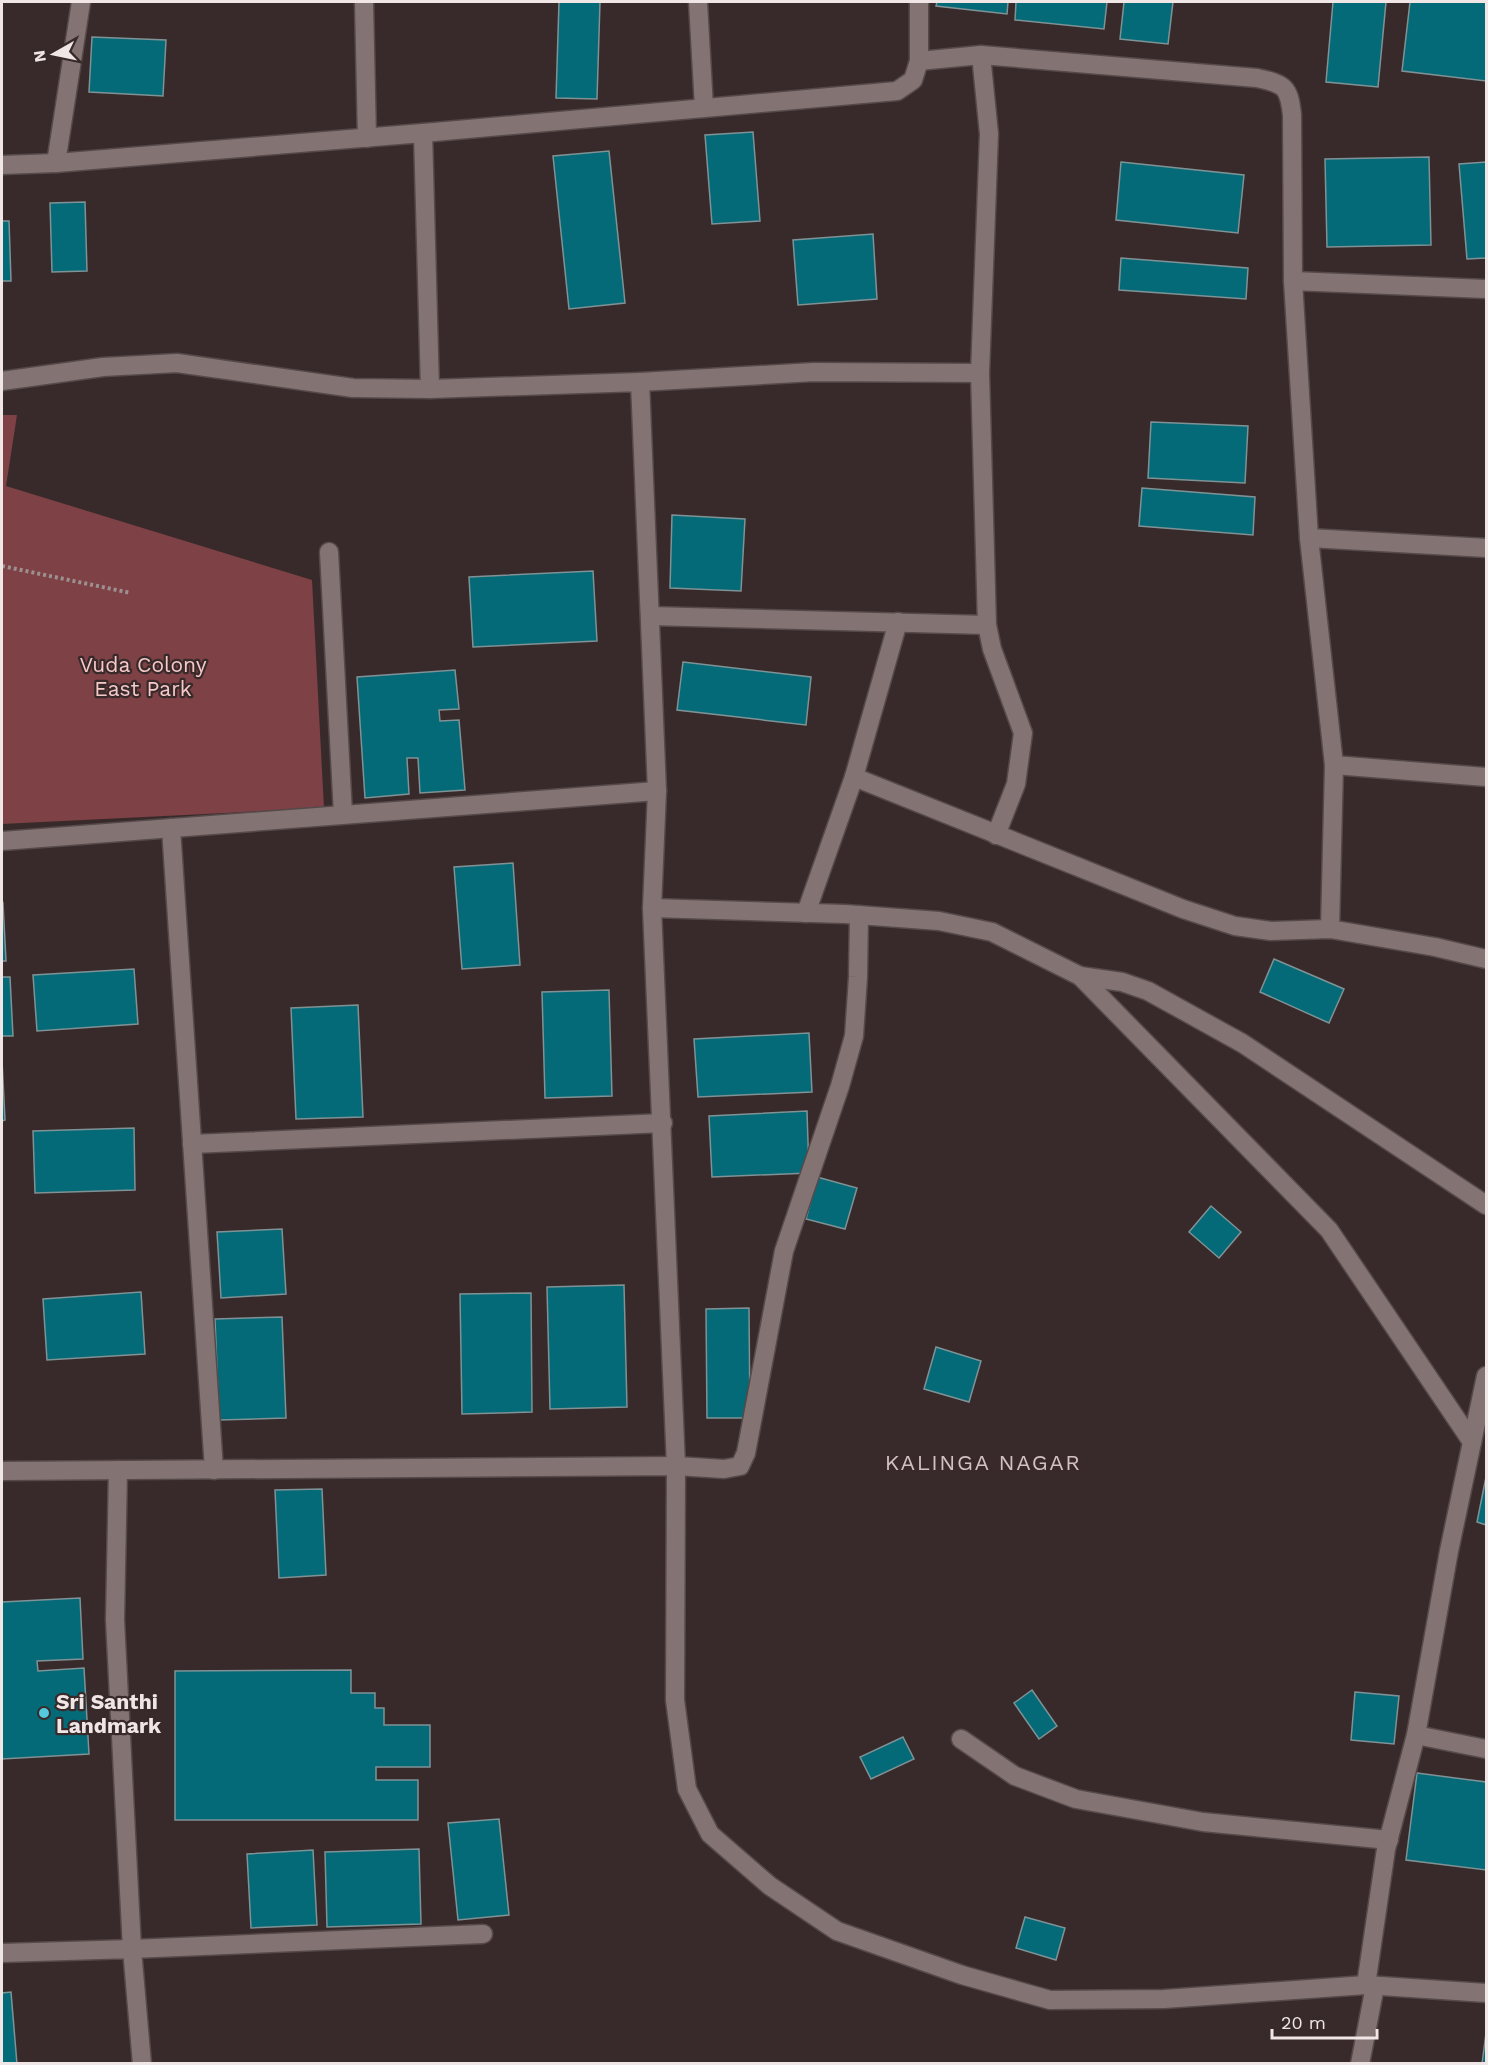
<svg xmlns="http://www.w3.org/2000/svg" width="1488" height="2065" viewBox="0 0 1488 2065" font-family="'Work Sans',sans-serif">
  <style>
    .green { fill: #7e4145 }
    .building { fill: #056a78; stroke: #7f9295; stroke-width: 1.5 }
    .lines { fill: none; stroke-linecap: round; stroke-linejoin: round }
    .minor-casing { stroke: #55494a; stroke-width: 21 }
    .path { stroke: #9c9090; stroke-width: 4; stroke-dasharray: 3 3; stroke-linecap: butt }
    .minor { stroke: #847373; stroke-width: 18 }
    .poi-dot { fill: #55cade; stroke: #382a2a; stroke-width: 2 }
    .labels { text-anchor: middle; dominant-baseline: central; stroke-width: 4.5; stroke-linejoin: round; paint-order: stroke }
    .park-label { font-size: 21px; fill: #f7c8c8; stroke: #382a2a }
    .poi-label { font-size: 21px; font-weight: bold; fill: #f0e6e6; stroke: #382a2a; text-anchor: start }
    .neighbourhood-label { font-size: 22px; letter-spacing: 1.5px; fill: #d3c0c0; stroke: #382a2a }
  </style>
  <rect width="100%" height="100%" fill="#382a2a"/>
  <path class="green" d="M2 415H17L6 486 312 580 324 808 2 824Z"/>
  <g class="building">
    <path d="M559 2H600L597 99 556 98Z"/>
    <path d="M937 2H1008L1007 14 936 6Z"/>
    <path d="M1016 2H1107L1104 29 1015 20Z"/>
    <path d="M1124 2H1173L1168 44 1120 39Z"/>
    <path d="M1333 2H1386L1378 87 1326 82Z"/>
    <path d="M1410 2H1486V81L1402 71Z"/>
    <path d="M92 37 166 40 163 96 89 92Z"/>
    <path d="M753 132 760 221 712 224 705 135Z"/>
    <path d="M609 151 625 303 569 309 553 156Z"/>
    <path d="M1429 157 1431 245 1327 247 1325 159Z"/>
    <path d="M1121 162 1244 175 1238 233 1116 220Z"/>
    <path d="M1486 162V258L1467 259 1459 164Z"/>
    <path d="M85 202 87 271 52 272 50 203Z"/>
    <path d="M2 221H9L11 281H2Z"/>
    <path d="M873 234 877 299 798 305 793 240Z"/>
    <path d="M1121 258 1248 268 1246 299 1119 290Z"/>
    <path d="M1151 422 1248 426 1245 483 1148 478Z"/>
    <path d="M1142 488 1255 497 1253 535 1139 526Z"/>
    <path d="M672 515 745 519 741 591 670 588Z"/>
    <path d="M593 571 597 641 473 647 469 577Z"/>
    <path d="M683 662 811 677 806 725 677 710Z"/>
    <path d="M455 670 459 709 439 710 440 721 459 720 465 790 420 793 418 758H407L409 794 365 798 357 677Z"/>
    <path d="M513 863 520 965 462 969 454 867Z"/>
    <path d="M3 903 6 961H2V904Z"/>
    <path d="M1274 959 1344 989 1329 1023 1260 992Z"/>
    <path d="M134 969 138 1024 37 1031 33 975Z"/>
    <path d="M2 977H10L13 1036H2Z"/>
    <path d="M609 990 612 1096 545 1098 542 992Z"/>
    <path d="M358 1005 363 1117 296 1119 291 1008Z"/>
    <path d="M809 1033 812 1092 698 1097 694 1039Z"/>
    <path d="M2 1060 5 1120 2 1121Z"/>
    <path d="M807 1111 809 1173 712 1177 709 1116Z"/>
    <path d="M134 1128 135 1190 35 1193 33 1131Z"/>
    <path d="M817 1177 857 1188 845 1229 806 1219Z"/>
    <path d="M1211 1206 1241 1232 1219 1258 1189 1232Z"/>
    <path d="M282 1229 286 1294 221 1298 217 1232Z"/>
    <path d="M624 1285 627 1407 550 1409 547 1287Z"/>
    <path d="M141 1292 145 1354 47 1360 43 1299Z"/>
    <path d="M531 1293 532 1412 462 1414 460 1294Z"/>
    <path d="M749 1308 750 1418H707L706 1309Z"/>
    <path d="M282 1317 286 1418 219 1420 215 1319Z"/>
    <path d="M936 1347 981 1361 969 1402 924 1389Z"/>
    <path d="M1486 1477V1525L1477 1522Z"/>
    <path d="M322 1489 326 1575 279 1578 275 1490Z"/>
    <path d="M80 1598 83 1659 37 1661 38 1671 84 1668 89 1754 2 1759V1602Z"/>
    <path d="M351 1670V1693H375V1708H384V1725H430V1767H376V1780H418V1820H175V1671Z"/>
    <path d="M1032 1690 1057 1726 1039 1739 1014 1703Z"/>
    <path d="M1355 1692 1399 1696 1394 1744 1351 1740Z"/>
    <path d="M903 1737 914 1759 871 1779 860 1757Z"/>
    <path d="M1417 1773 1486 1782V1870L1406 1860Z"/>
    <path d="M499 1819 509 1915 458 1920 448 1823Z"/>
    <path d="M419 1849 421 1924 327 1927 325 1852Z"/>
    <path d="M313 1850 317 1925 251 1928 247 1854Z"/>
    <path d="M1025 1917 1065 1928 1056 1960 1016 1948Z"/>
    <path d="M11 1992 17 2064H2V1993Z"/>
    <path d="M1486 2033V2064H1482Z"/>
  </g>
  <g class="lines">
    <defs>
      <g id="minor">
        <path d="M364 2 367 138"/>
        <path d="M698 2 704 108"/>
        <path d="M981 55 989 134 980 373 987 625 992 649 1023 733 1016 784 996 835"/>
        <path d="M919 61 981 55 1257 78C1285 84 1289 87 1292 115L1293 281"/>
        <path d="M423 133 897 91 913 80 919 61V2"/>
        <path d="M56 163 81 2"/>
        <path d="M2 165 56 163 423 133 430 389 640 382 657 791 652 908 676 1466 675 1700 687 1789 710 1834 770 1886 837 1931 962 1975 1050 2000 1164 1999 1366 1985 1486 1993"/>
        <path d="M2 381 103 367 177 363 353 388 430 389"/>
        <path d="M640 382 814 372 980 373"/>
        <path d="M1309 538 1486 548"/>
        <path d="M329 552 343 814"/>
        <path d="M650 616 987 625"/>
        <path d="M1334 765 1486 777"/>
        <path d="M854 777 1183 909 1235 926 1271 931 1330 929 1435 947 1486 959"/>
        <path d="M171 828 214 1470"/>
        <path d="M2 841 657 791"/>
        <path d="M652 908 845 914 939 921 992 932 1080 976 1329 1230 1472 1442"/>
        <path d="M806 913 854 777 898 622"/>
        <path d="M1330 929 1334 765 1309 538 1293 281 1486 289"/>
        <path d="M1080 976 1122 982 1148 991 1242 1043 1486 1205"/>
        <path d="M192 1144 663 1123"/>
        <path d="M1486 1376 1449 1551 1416 1735 1486 1749"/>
        <path d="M118 1470 115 1620 132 1949 483 1934"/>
        <path d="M2 1471 676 1466 724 1469 740 1466 746 1453 784 1251 840 1086 854 1036 858 977 859 915"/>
        <path d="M961 1739 1015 1776 1076 1799 1203 1822 1389 1840"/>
        <path d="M2 1953 132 1949 142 2064"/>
        <path d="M1366 1985 1386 1849 1416 1735"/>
        <path d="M1360 2064 1375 1986"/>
      </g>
    </defs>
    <use href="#minor" class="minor-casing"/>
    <path class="path" d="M2 566 131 593"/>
    <use href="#minor" class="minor"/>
  </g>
  <circle class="poi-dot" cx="44" cy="1713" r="6"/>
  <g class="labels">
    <g class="park-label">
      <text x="143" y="664">Vuda Colony<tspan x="143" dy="24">East Park</tspan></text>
    </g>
    <g class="poi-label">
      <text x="56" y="1701">Sri Santhi<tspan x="56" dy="24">Landmark</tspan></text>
    </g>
    <g class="neighbourhood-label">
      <text x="983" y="1462">KALINGA NAGAR</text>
    </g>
  </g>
  <rect width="1488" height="2065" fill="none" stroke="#f0e6e6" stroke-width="6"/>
  <g transform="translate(54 54) rotate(261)" stroke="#382a2a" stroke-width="4.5" paint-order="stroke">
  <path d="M0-4.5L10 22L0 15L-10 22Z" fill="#f0e6e6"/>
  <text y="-9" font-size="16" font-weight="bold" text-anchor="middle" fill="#f0e6e6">N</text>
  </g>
  <path d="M1272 2029v9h105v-9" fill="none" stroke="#f0e6e6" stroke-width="3"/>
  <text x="1281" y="2029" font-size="18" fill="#f0e6e6" stroke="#382a2a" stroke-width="4.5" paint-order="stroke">20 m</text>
</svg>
